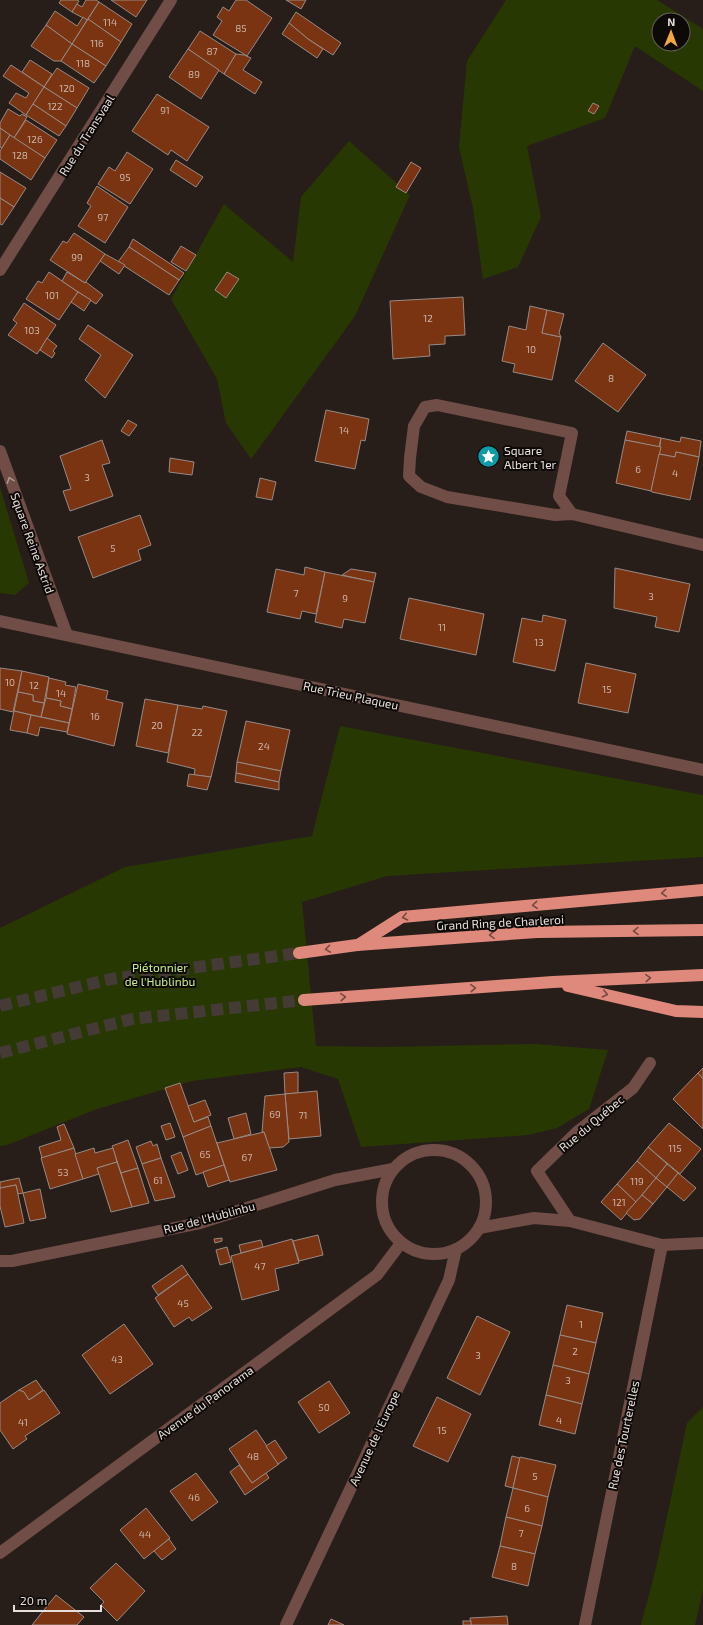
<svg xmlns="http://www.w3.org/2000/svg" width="703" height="1625" viewBox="0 0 703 1625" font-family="'Exo 2',sans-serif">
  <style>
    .green { fill: #283802; fill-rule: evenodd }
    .building { fill: #7a3411; stroke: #978a85 }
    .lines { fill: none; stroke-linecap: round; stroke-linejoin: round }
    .highway-tunnel { stroke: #453b36; stroke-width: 12; stroke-dasharray: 12 6; stroke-linecap: butt }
    .street { stroke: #704d47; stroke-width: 12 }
    .highway { stroke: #df897c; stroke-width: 12 }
    .oneway { stroke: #ac9692 }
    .oneway2 { stroke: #764942 }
    .labels { text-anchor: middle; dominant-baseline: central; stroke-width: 4; stroke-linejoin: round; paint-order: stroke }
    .number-label { font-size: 10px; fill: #ccb4a9 }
    .street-label { font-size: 12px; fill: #e7dfdc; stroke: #0d0907 }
    .poi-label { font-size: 12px; fill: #e7dfdc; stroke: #0d0907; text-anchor: start }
    .park-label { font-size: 12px; fill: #c9f088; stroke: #0d0907 }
  </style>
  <rect width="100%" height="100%" fill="#281e19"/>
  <g class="green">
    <path d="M506 0H657L703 29V91L635 46 605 118 527 146 541 217 518 267 483 279 473 208 459 147 467 61ZM659 20H683V44H659Z"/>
    <path d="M349 141 410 195 355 316 251 459 226 423 217 379 171 299 224 204 293 262 301 197Z"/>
    <path d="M0 487 29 583 15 595 0 593Z"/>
    <path d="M340 726 703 795V857L387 876 302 902 316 1046 382 1047 535 1044 608 1050 589 1109 557 1128 528 1135 361 1147 338 1079 301 1067 192 1081 97 1109 7 1145 0 1146V928L125 867 312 836Z"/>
    <path d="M703 1407V1590L695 1625H641L656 1568 687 1423Z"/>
  </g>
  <g class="building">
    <path d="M61 0H77L79 1 72 12 59 3Z"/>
    <path d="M86 0H96L99 2 87 20 72 12 77 4 82 7Z"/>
    <path d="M111 0H147L136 17Z"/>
    <path d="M236 0H246L272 18 247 56 213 35 222 21 217 17 223 7 229 11Z"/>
    <path d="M286 0H306L301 9Z"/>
    <path d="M99 2 132 24 121 42 88 19Z"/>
    <path d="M55 11 77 26 83 17 87 20 72 44 46 25Z"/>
    <path d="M296 12 341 43 333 55 308 39 289 23Z"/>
    <path d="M88 19 121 42 106 66 72 44Z"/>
    <path d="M289 23 308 39 323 49 317 58 282 34Z"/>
    <path d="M46 25 72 44 61 61H54L31 46Z"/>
    <path d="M200 31 236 54 224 74 188 49Z"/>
    <path d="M72 44 106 66 94 83 61 61Z"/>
    <path d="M188 49 219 70 201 99 169 77Z"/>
    <path d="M236 54 244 55 251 58 243 70 262 82 255 94 224 74Z"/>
    <path d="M30 60 52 74 44 87 22 72Z"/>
    <path d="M11 65 44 87 26 115 9 103 16 93 26 98 29 93 3 76Z"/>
    <path d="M57 68 89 88 77 108 44 87Z"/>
    <path d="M44 87 77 108 66 126 33 104Z"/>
    <path d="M157 94 209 127 187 161 171 150 168 155 132 131Z"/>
    <path d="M593 103 599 106 594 114 588 111Z"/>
    <path d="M33 104 66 126 59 136 26 115Z"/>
    <path d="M8 109 20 116 22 114 27 117 14 138 0 128V123Z"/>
    <path d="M26 120 57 140 45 158 14 138Z"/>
    <path d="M0 128 10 135 2 148 0 147Z"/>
    <path d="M10 135 45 158 31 180 0 159V151Z"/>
    <path d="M127 152 153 169 130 204 98 184 109 167 115 171Z"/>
    <path d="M176 160 203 177 196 187 170 170Z"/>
    <path d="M411 162 421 168 406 193 396 187Z"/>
    <path d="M0 172 26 188 14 207 0 198Z"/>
    <path d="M97 186 128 207 105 243 78 226 91 206 87 203Z"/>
    <path d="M0 198 14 207 2 225 0 224Z"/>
    <path d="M74 233 105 254 85 283 50 260 63 241 67 243Z"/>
    <path d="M133 239 184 273 179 280 129 247Z"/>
    <path d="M181 246 196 255 186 271 171 262Z"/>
    <path d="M129 247 179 280 169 295 118 262Z"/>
    <path d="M105 254 125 265 119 274 100 261Z"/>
    <path d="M49 272 78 292 59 320 26 299 38 281 42 283Z"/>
    <path d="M67 272 85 283 86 282 103 295 96 304 62 281Z"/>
    <path d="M227 272 239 279 226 298 215 290Z"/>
    <path d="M78 292 91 300 84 311 71 302Z"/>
    <path d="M463 297 465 335 445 336V344L429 345 430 356 393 359 390 301Z"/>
    <path d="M24 303 56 325 37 354 8 335 17 323 13 320Z"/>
    <path d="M530 306 547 310 542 333 561 337 552 380 513 372 515 364 502 361 509 326 526 330Z"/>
    <path d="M547 310 564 314 559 333 561 337 542 333Z"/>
    <path d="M88 325 133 355 105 398 85 380 101 355 79 339Z"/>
    <path d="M47 338 57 346 53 351 55 353 52 358 40 350Z"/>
    <path d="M603 343 646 375 618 412 575 381Z"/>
    <path d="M326 410 369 419 365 441 361 440 355 469 315 461Z"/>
    <path d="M128 420 137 425 129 436 121 431Z"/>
    <path d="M627 431 661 438 659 447 625 440Z"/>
    <path d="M681 437 701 441 699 457 676 452 675 457 659 454 661 438 680 442Z"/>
    <path d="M102 440 110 463 102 465 113 496 70 511 63 491 71 489 60 456Z"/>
    <path d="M625 440 661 447 651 491 616 483Z"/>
    <path d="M676 452 699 457 690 500 652 492 651 491 659 454 675 457Z"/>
    <path d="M170 458 194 462 192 475 169 472Z"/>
    <path d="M260 478 276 482 272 500 256 497Z"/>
    <path d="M140 515 151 545 138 550 141 560 93 578 78 537Z"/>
    <path d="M305 567 325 572 316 614 302 611 300 619 267 612 276 569 304 575Z"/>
    <path d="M615 568 690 584 679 632 655 627 657 617 614 608Z"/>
    <path d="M351 569 376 573 374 582 342 575Z"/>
    <path d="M325 572 374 582 365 623 344 619 342 628 315 622Z"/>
    <path d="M409 598 484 614 476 655 400 639Z"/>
    <path d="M543 615 566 620 555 671 513 662 522 618 542 622Z"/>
    <path d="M586 663 636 674 628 713 578 703Z"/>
    <path d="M0 668 22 671 13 712 0 709Z"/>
    <path d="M22 671 49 677 44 703 33 701V695L18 692Z"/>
    <path d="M49 678 66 682 65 685 76 687 72 709 60 706 61 701 46 698Z"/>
    <path d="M78 684 108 691 106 699 123 703 114 746 67 734Z"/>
    <path d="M18 692 33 695V701L44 703 41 717 14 711Z"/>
    <path d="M46 698 61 701 60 706 72 709 69 723 41 717Z"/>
    <path d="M145 699 178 705 168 753 136 746Z"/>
    <path d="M178 705 202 709 203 706 227 711 211 777 194 775 195 769 167 762Z"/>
    <path d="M14 711 31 715 27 733 10 730Z"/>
    <path d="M31 715 69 723 67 732 40 727 38 736 27 733Z"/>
    <path d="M246 721 290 730 281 771 237 762Z"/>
    <path d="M237 762 281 771 279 782 236 773Z"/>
    <path d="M236 773 279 782V790L235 782Z"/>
    <path d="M189 774 211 777 207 790 187 786Z"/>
    <path d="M703 1068V1079L698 1073Z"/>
    <path d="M298 1072V1093L285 1094 284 1073Z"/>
    <path d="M698 1073 703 1079V1129L673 1099Z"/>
    <path d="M180 1083 194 1122 208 1117 211 1126 183 1137 165 1088Z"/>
    <path d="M317 1091 321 1136 289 1139 285 1094Z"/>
    <path d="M285 1094 289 1142 283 1147 269 1148 264 1132H262L265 1096Z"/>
    <path d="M205 1100 211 1115 194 1122 188 1106Z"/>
    <path d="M246 1113 251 1134 234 1139 228 1118Z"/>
    <path d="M170 1123 175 1137 166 1140 161 1126Z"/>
    <path d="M669 1123 701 1149 680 1174 648 1147Z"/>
    <path d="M64 1124 74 1148 42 1158 39 1147 61 1140 57 1127Z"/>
    <path d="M211 1126 224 1165 196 1175 183 1137Z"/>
    <path d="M264 1132 277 1170 230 1182 217 1143Z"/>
    <path d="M128 1140 138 1168 121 1173 112 1146Z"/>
    <path d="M151 1141 153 1146 157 1144 161 1158 142 1164 136 1147Z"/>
    <path d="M648 1147 667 1164 656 1178 637 1161Z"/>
    <path d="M74 1148 83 1179 50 1189 41 1158Z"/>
    <path d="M94 1148 95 1153 113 1148 117 1162 97 1168 99 1174 83 1179 75 1154Z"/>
    <path d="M181 1152 188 1170 178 1174 171 1156Z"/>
    <path d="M161 1158 175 1197 155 1201 142 1164Z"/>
    <path d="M637 1161 656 1178 636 1202 617 1184Z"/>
    <path d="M117 1162 132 1207 111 1212 97 1168Z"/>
    <path d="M667 1164 678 1173 667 1187 656 1178Z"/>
    <path d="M224 1165 229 1180 208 1187 203 1172Z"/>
    <path d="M138 1168 149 1203 132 1207 121 1173Z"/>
    <path d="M678 1173 696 1188 684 1201 667 1187Z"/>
    <path d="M19 1178 23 1193 18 1194 16 1185 0 1188V1182Z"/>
    <path d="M656 1178 667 1187 653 1204 642 1195Z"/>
    <path d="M617 1184 636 1202 621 1220 601 1202Z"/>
    <path d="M16 1185 24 1223 5 1227 0 1206V1188Z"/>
    <path d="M40 1189 46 1218 30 1221 23 1193Z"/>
    <path d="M642 1195 653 1204 640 1219 634 1220 626 1213Z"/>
    <path d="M318 1235 323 1255 299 1261 293 1241Z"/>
    <path d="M222 1238V1241L215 1243 214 1239Z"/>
    <path d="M292 1239 299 1263 275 1269 279 1290 242 1300 231 1256Z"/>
    <path d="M261 1240 263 1247 241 1253 239 1245Z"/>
    <path d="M227 1247 231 1262 220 1265 216 1250Z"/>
    <path d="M182 1265 188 1274 158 1295 152 1286Z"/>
    <path d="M188 1274 212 1308 192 1321 189 1317 174 1327 155 1298Z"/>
    <path d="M567 1305 603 1313 596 1343 560 1335Z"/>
    <path d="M477 1316 510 1332 480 1395 447 1378Z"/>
    <path d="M124 1324 153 1364 110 1394 82 1355Z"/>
    <path d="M560 1335 596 1343 589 1374 553 1365Z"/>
    <path d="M553 1365 589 1374 582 1404 546 1395Z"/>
    <path d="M36 1380 43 1390 29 1400 24 1392 19 1390Z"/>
    <path d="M329 1381 350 1413 319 1433 298 1402Z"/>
    <path d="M19 1390 24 1392 29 1400 44 1390 60 1413 25 1436 27 1439 13 1449 0 1430V1403Z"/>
    <path d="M546 1395 582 1404 575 1434 539 1425Z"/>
    <path d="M437 1397 471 1414 448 1462 413 1446Z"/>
    <path d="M256 1430 279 1464 252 1483 229 1449Z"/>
    <path d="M275 1440 287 1458 278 1464 266 1446Z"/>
    <path d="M512 1456 520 1458 513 1488 505 1486Z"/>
    <path d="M520 1457 556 1465 548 1497 513 1488Z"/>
    <path d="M239 1465 252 1483 266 1473 269 1478 245 1495 230 1472Z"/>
    <path d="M196 1473 218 1502 192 1521 170 1491Z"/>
    <path d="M513 1488 548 1497 542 1526 506 1517Z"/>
    <path d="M146 1508 170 1538 144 1559 120 1530Z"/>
    <path d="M506 1517 542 1526 535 1554 500 1546Z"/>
    <path d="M169 1539 176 1549 162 1560 154 1551Z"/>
    <path d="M500 1546 535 1554 528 1586 492 1577Z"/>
    <path d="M116 1563 145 1591 117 1621 101 1605 104 1602 90 1588Z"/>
    <path d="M56 1595 84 1617 77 1625H32Z"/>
    <path d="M507 1616 508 1625H471L470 1618Z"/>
    <path d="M331 1619 344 1625H328Z"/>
    <rect x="463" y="1621" width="8" height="4"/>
  </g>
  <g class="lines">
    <g class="highway-tunnel">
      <path d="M0 1006 111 979 299 953"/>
      <path d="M0 1053 132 1019 304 1000"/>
    </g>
    <g class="street">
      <path d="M0 270 171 0"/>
      <path d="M0 451 67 635"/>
      <path d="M572 514 559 496 572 433 437 405 425 407 414 426 410 458 409 476 421 487 447 497 555 515 572 514 703 545"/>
      <path d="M0 621 703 770"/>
      <circle cx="434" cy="1202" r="52"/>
      <path d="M570 1221 537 1171 577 1132 633 1088 650 1063"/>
      <path d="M479 1228 534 1218 570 1221 662 1245 703 1243"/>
      <path d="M0 1261H12L200 1223 335 1180 393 1169"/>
      <path d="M0 1553 377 1275 401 1243"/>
      <path d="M286 1625 449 1280 456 1249"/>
      <path d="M585 1625 662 1245"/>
    </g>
    <g class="highway">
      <path d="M358 945 402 917 703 890"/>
      <path d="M299 953 357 945 537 932 703 930"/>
      <path d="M568 986 676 1011 703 1012"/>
      <path d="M304 1000 553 982 703 975"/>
    </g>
  </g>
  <defs><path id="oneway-chevron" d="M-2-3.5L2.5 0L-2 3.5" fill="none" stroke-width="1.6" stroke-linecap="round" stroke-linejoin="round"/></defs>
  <use class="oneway" href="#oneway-chevron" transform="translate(10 480) rotate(-110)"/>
  <g class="oneway2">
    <use href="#oneway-chevron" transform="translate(664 893) rotate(175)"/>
    <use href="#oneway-chevron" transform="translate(535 905) rotate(175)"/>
    <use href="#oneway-chevron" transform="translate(405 917) rotate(168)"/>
    <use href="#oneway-chevron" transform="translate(636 931) rotate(179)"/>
    <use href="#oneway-chevron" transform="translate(492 935) rotate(176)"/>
    <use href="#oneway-chevron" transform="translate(328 949) rotate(172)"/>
    <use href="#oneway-chevron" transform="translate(648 978) rotate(-3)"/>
    <use href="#oneway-chevron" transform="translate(473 988) rotate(-4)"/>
    <use href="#oneway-chevron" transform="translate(605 994) rotate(13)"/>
    <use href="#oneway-chevron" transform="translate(343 997) rotate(-4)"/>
  </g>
  <defs>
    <symbol id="sight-disc" viewBox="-11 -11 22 22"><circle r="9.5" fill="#0f9aa8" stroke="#0d0907"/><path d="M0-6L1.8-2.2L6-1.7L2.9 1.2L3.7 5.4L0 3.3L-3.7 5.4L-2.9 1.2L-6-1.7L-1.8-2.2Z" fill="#fff"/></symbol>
  </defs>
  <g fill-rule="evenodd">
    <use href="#sight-disc" x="476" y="444" width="25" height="25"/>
  </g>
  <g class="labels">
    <g class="number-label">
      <text x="110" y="22">114</text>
      <text x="241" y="28">85</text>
      <text x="97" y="43">116</text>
      <text x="212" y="51">87</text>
      <text x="83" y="63">118</text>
      <text x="194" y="74">89</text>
      <text x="67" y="88">120</text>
      <text x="55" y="106">122</text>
      <text x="165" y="110">91</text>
      <text x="35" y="139">126</text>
      <text x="20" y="155">128</text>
      <text x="125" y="177">95</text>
      <text x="103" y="217">97</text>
      <text x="77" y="257">99</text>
      <text x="52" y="295">101</text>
      <text x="428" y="318">12</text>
      <text x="32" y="330">103</text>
      <text x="531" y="349">10</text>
      <text x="611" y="378">8</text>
      <text x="344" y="430">14</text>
      <text x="638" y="469">6</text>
      <text x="675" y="473">4</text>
      <text x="87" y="477">3</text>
      <text x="113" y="548">5</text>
      <text x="296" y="593">7</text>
      <text x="651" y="596">3</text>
      <text x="345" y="598">9</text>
      <text x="442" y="627">11</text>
      <text x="539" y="642">13</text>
      <text x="10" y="682">10</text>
      <text x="34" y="685">12</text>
      <text x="607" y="689">15</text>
      <text x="61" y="693">14</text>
      <text x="95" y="716">16</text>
      <text x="157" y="725">20</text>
      <text x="197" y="732">22</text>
      <text x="264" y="746">24</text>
      <text x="275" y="1114">69</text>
      <text x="303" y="1115">71</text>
      <text x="675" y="1148">115</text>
      <text x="205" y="1154">65</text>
      <text x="247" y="1157">67</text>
      <text x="63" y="1172">53</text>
      <text x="158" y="1180">61</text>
      <text x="637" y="1181">119</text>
      <text x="619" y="1202">121</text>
      <text x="260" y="1266">47</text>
      <text x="183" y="1303">45</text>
      <text x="581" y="1324">1</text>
      <text x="575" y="1351">2</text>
      <text x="478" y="1355">3</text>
      <text x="117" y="1359">43</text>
      <text x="568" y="1380">3</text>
      <text x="324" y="1407">50</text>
      <text x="559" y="1420">4</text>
      <text x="23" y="1422">41</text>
      <text x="442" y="1430">15</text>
      <text x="253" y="1456">48</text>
      <text x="535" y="1476">5</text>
      <text x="194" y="1497">46</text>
      <text x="527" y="1508">6</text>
      <text x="521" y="1533">7</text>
      <text x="145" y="1534">44</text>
      <text x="514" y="1566">8</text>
    </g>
    <g class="street-label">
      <text transform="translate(86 135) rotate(-58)">Rue du Transvaal</text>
      <text transform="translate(33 543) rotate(70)">Square Reine Astrid</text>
      <text transform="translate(351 695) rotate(12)">Rue Trieu Plaqueu</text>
      <text transform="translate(500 922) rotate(-3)">Grand Ring de Charleroi</text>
      <text transform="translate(591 1123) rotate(-40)">Rue du Québec</text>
      <text transform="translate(209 1217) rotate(-15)">Rue de l'Hublinbu</text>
      <text transform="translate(205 1402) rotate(-36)">Avenue du Panorama</text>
      <text transform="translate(623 1435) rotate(-78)">Rue des Tourterelles</text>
      <text transform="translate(374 1438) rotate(-65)">Avenue de l'Europe</text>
    </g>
    <g class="poi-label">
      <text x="504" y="450">Square<tspan x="504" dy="14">Albert 1er</tspan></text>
    </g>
    <g class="park-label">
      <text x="160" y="967">Piétonnier<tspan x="160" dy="14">de l'Hublinbu</tspan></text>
    </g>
  </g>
  <g transform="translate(671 32) rotate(1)"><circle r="19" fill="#0d0907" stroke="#645f5c"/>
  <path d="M0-3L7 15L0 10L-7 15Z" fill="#f1a640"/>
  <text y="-6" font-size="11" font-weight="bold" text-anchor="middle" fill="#e7dfdc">N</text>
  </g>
  <path d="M14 1605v6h87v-6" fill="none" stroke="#e7dfdc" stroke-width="2"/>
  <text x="20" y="1605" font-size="12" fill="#e7dfdc" stroke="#0d0907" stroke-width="3" paint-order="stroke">20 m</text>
</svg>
